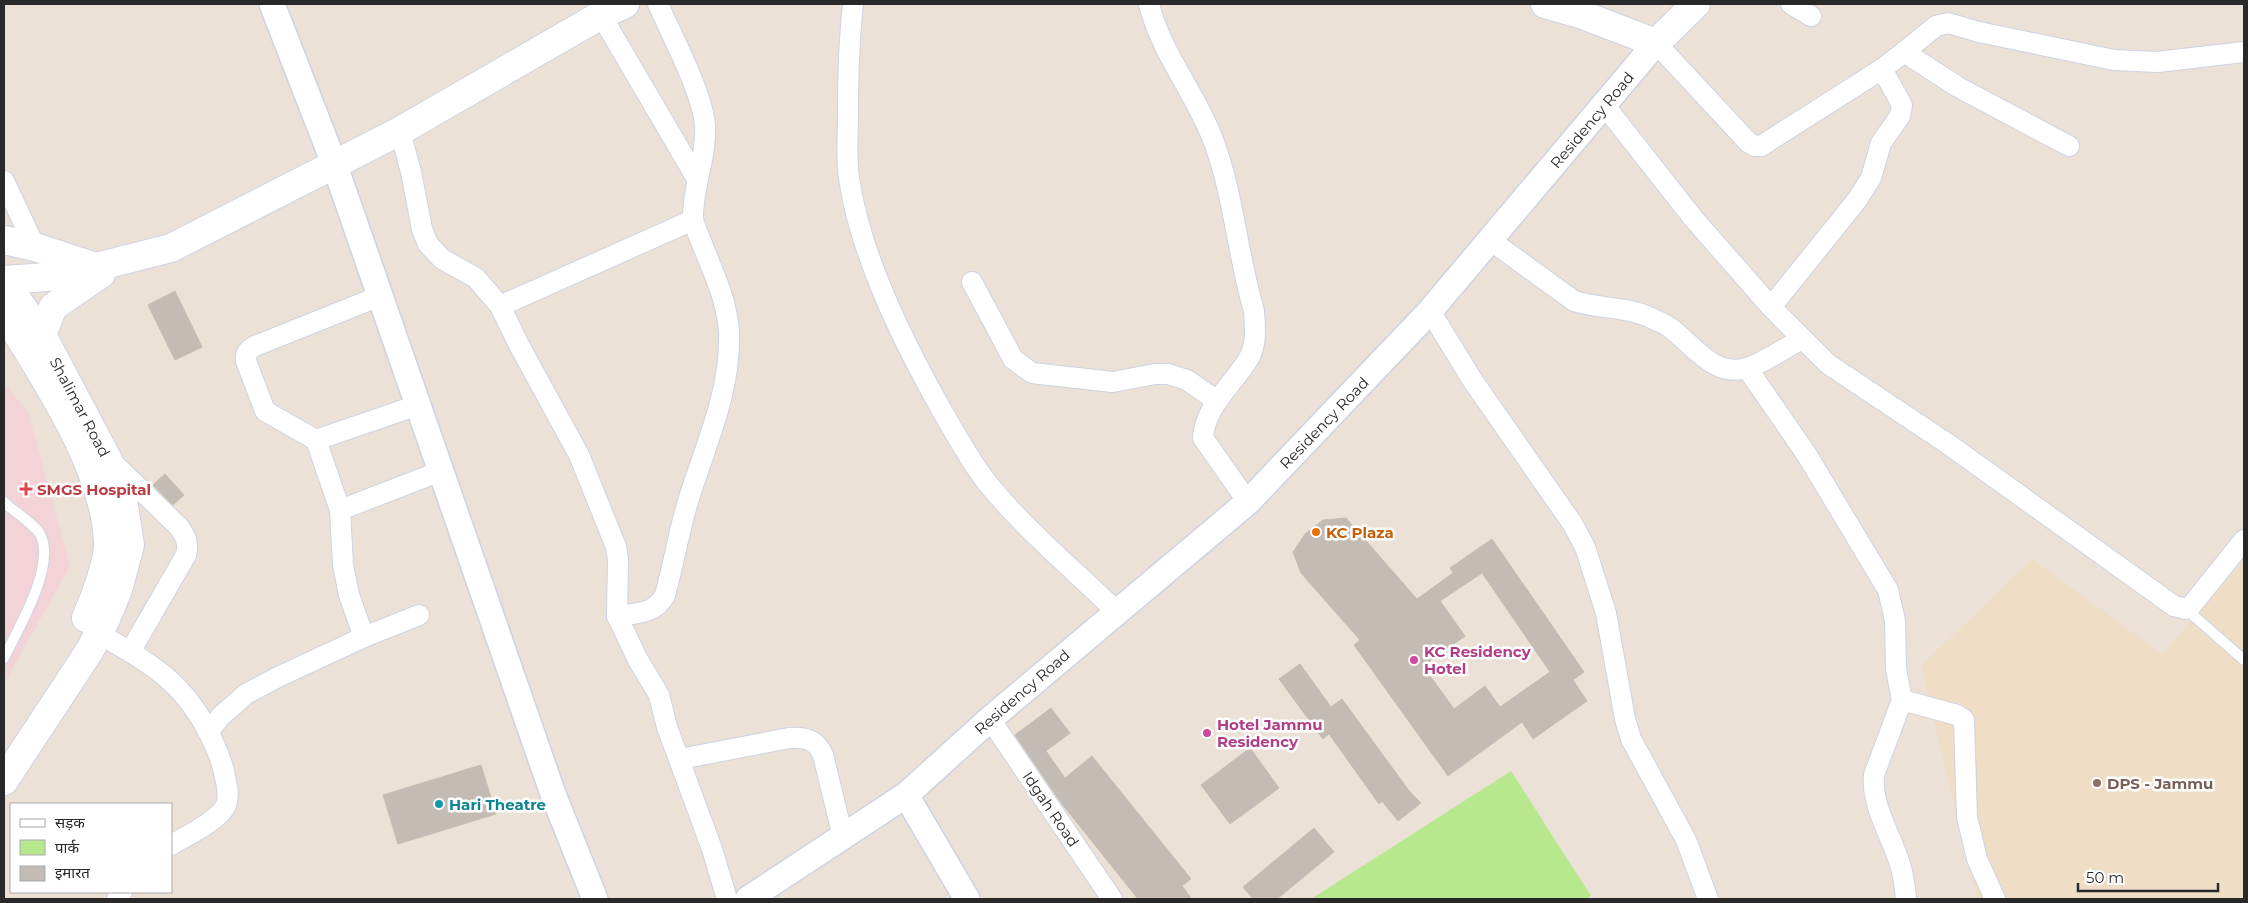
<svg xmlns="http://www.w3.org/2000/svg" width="2248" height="903" viewBox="0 0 2248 903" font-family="Montserrat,'Noto Sans Devanagari',sans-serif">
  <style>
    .education { fill: #efddc5 }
    .medical { fill: #f4d3d8 }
    .green { fill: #b7e88e }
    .building { fill: #c3bbb4; stroke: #c7bdb1; fill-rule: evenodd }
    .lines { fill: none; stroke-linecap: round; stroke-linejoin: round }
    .service-casing { stroke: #cdd3e2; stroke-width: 12 }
    .minor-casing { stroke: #cdd3e2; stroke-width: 22 }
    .tertiary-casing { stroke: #cdd3e2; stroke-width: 28 }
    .secondary-casing { stroke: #cdd3e2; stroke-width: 30 }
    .service { stroke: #fff; stroke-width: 10 }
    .minor { stroke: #fff; stroke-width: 20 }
    .tertiary { stroke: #fff; stroke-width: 25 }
    .secondary { stroke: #fff; stroke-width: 28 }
    .health-dot { fill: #e0444e; stroke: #fff; stroke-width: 2 }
    .food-dot { fill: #e8710a; stroke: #fff; stroke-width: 2 }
    .hotel-dot { fill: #d1479c; stroke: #fff; stroke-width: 2 }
    .education-dot { fill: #8d6e63; stroke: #fff; stroke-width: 2 }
    .culture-dot { fill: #0f9aa8; stroke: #fff; stroke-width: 2 }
    .labels { text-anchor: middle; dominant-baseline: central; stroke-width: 5; stroke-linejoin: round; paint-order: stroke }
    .street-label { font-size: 15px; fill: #282828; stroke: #fff }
    .health-label { font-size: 15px; font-weight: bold; fill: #be3a42; stroke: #fff; text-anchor: start }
    .food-label { font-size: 15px; font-weight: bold; fill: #c56008; stroke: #fff; text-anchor: start }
    .hotel-label { font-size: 15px; font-weight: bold; fill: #b23c85; stroke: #fff; text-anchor: start }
    .education-label { font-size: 15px; font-weight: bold; fill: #785e54; stroke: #fff; text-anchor: start }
    .culture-label { font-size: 15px; font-weight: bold; fill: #0d838f; stroke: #fff; text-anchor: start }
  </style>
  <rect width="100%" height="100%" fill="#ece1d7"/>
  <path class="education" d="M2032 559 2162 654 2244 561V899H1977L1921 666Z"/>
  <path class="medical" d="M4 383 28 412 70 566 4 684Z"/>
  <path class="green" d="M1511 771 1591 896 1586 899H1311Z"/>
  <g class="building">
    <path d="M175 291 202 347 175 360 148 305Z"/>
    <path d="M165 474 184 495 173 505 153 485Z"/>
    <path d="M1346 518 1417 599 1453 573 1450 568 1492 539 1584 672 1573 680 1587 701 1533 739 1522 722 1448 776 1354 645 1360 640 1301 573 1293 552 1305 534 1323 520ZM1482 573 1550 672 1500 707 1485 686 1454 709 1423 666 1465 636 1440 601Z"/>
    <path d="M1300 664 1331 707 1342 699 1410 792 1421 803 1398 821 1382 801 1379 804 1329 734 1323 739 1279 679Z"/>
    <path d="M1051 708 1070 733 1046 751 1065 778 1092 756 1191 879 1182 886 1192 899H1138L1062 804 1015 735Z"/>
    <path d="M1250 748 1279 788 1230 824 1201 785Z"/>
    <path d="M481 765 496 814 398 844 383 795Z"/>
    <path d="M1314 828 1334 852 1277 899H1253L1243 887Z"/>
  </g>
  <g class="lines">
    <defs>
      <g id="service">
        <path d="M4 502C12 510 37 526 41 536 55 568 18 629 4 658"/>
        <path d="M2186 609 2244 660"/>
      </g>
      <g id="minor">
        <path d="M853 4C849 40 848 77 848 113 848 135 846 157 849 178 860 255 903 341 941 409 955 433 968 457 985 480 1022 527 1073 569 1116 611"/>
        <path d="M1149 4C1161 54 1198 96 1215 145 1234 198 1238 257 1254 311 1255 327 1257 344 1249 358 1234 384 1205 405 1203 438L1248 502"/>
        <path d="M1791 4 1811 16"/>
        <path d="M601 15 697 179"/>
        <path d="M1656 43 1748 142 1755 146H1761L1882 69 1904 52"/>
        <path d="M1605 106 1693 218 1771 307 1828 364 1948 444 2174 606 2186 609 2191 606 2244 540"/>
        <path d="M400 131 411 172 422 229 428 244 442 259 476 278 500 306 519 345 579 455 616 547 618 559 617 616 638 660 659 695 667 727 712 849 727 899"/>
        <path d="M2069 146 1958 87 1904 52 1936 26 1948 23 1979 32 2114 60 2157 62 2244 52"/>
        <path d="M4 181 35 247"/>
        <path d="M1490 240 1574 301C1598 309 1625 306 1649 317 1655 320 1663 323 1669 327 1693 344 1713 378 1747 368 1763 363 1787 347 1802 339"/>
        <path d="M972 282 1013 359 1032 373 1113 382 1155 374H1168L1187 380 1217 401"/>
        <path d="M500 306 693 220"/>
        <path d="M1771 307 1857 200 1871 178 1881 143 1900 116 1902 105 1882 69"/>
        <path d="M1430 311 1473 381 1572 523 1585 547 1606 613 1625 719 1631 739 1686 840 1708 899"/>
        <path d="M1747 368 1807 455 1888 590 1895 620 1896 669 1902 700 1874 775C1871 804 1890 834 1899 861 1903 873 1905 886 1906 899"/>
        <path d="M316 440 418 405"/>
        <path d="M111 461 180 528C186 538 189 543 186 555L130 652"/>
        <path d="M340 510 441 471"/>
        <path d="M617 616C637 613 655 614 665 595 674 563 679 530 689 498 706 444 731 391 729 332 727 294 705 256 693 220 692 188 707 157 705 125 702 92 672 36 658 4"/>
        <path d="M98 633C148 663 181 678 209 733 215 746 221 757 224 772 226 782 230 795 226 805 220 820 185 837 171 845"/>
        <path d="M364 637 349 595 343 565 340 510 316 440 265 411 246 361C245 353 248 350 255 346L380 296"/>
        <path d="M1902 700 1957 715 1964 720 1967 817 1977 859 1995 899"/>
        <path d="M990 719 1112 899"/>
        <path d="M208 732 221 716 246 694 278 677 364 637 419 615"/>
        <path d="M680 759 789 738C805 737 816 739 823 755L843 837"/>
        <path d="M117 899 122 892"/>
      </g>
      <g id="tertiary">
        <path d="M272 4 335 166 553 794 595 899"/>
        <path d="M906 795 967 899"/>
        <path d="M748 899 906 795 990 719 1248 502 1430 311 1656 43"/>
      </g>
      <g id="secondary">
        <path d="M1545 4 1580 14 1656 43 1696 4"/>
        <path d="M4 240 35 247 96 267"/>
        <path d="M4 280 61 276 171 248 400 131 601 15 625 4"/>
        <path d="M4 281 42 335 107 458 123 500 130 545 118 590 106 619 90 650 4 781"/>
        <path d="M4 312C43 376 105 466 108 542 109 561 94 600 86 618"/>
        <path d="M42 335 53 307 101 274"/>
      </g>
    </defs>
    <use href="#service" class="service-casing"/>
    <use href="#minor" class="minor-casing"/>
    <use href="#tertiary" class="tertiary-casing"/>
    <use href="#secondary" class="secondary-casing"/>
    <use href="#service" class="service"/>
    <use href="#minor" class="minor"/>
    <use href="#tertiary" class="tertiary"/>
    <use href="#secondary" class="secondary"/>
  </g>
  <path class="health-dot" d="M23.5 481.5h5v5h5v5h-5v5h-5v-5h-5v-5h5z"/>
  <circle class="food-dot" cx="1316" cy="532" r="5"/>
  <g class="hotel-dot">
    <circle cx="1414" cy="660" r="5"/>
    <circle cx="1207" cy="733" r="5"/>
  </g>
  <circle class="education-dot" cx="2097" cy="783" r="5"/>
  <circle class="culture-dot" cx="439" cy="804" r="5"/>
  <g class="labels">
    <g class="street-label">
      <text transform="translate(1592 120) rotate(-50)">Residency Road</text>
      <text transform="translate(80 407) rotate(62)">Shalimar Road</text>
      <text transform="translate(1324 423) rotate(-46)">Residency Road</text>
      <text transform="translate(1022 692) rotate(-41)">Residency Road</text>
      <text transform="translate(1051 809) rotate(56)">Idgah Road</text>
    </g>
    <g class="health-label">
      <text x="37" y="489">SMGS Hospital</text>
    </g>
    <g class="food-label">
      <text x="1326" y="532">KC Plaza</text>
    </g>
    <g class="hotel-label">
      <text x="1424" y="651">KC Residency<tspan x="1424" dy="17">Hotel</tspan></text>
      <text x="1217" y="724">Hotel Jammu<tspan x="1217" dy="17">Residency</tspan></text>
    </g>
    <g class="education-label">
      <text x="2107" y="783">DPS - Jammu</text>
    </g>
    <g class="culture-label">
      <text x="449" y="804">Hari Theatre</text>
    </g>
  </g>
  <rect width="2248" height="903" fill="none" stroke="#282828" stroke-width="10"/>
  <rect x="10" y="803" width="162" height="90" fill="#ffffff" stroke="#a9a9a9"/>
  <rect x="20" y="819" width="25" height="8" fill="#ffffff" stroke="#a9a9a9"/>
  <text x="55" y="828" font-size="15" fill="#282828">सड़क</text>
  <rect x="20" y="840" width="25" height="15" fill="#b7e88e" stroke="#a9a9a9"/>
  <text x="55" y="853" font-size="15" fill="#282828">पार्क</text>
  <rect x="20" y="866" width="25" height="15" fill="#c3bbb4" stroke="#a9a9a9"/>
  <text x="55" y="878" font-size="15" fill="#282828">इमारत</text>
  <path d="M2078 883v8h140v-8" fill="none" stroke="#282828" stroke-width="2.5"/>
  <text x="2086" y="883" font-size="15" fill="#282828" stroke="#ffffff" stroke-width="4" paint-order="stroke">50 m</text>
</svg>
